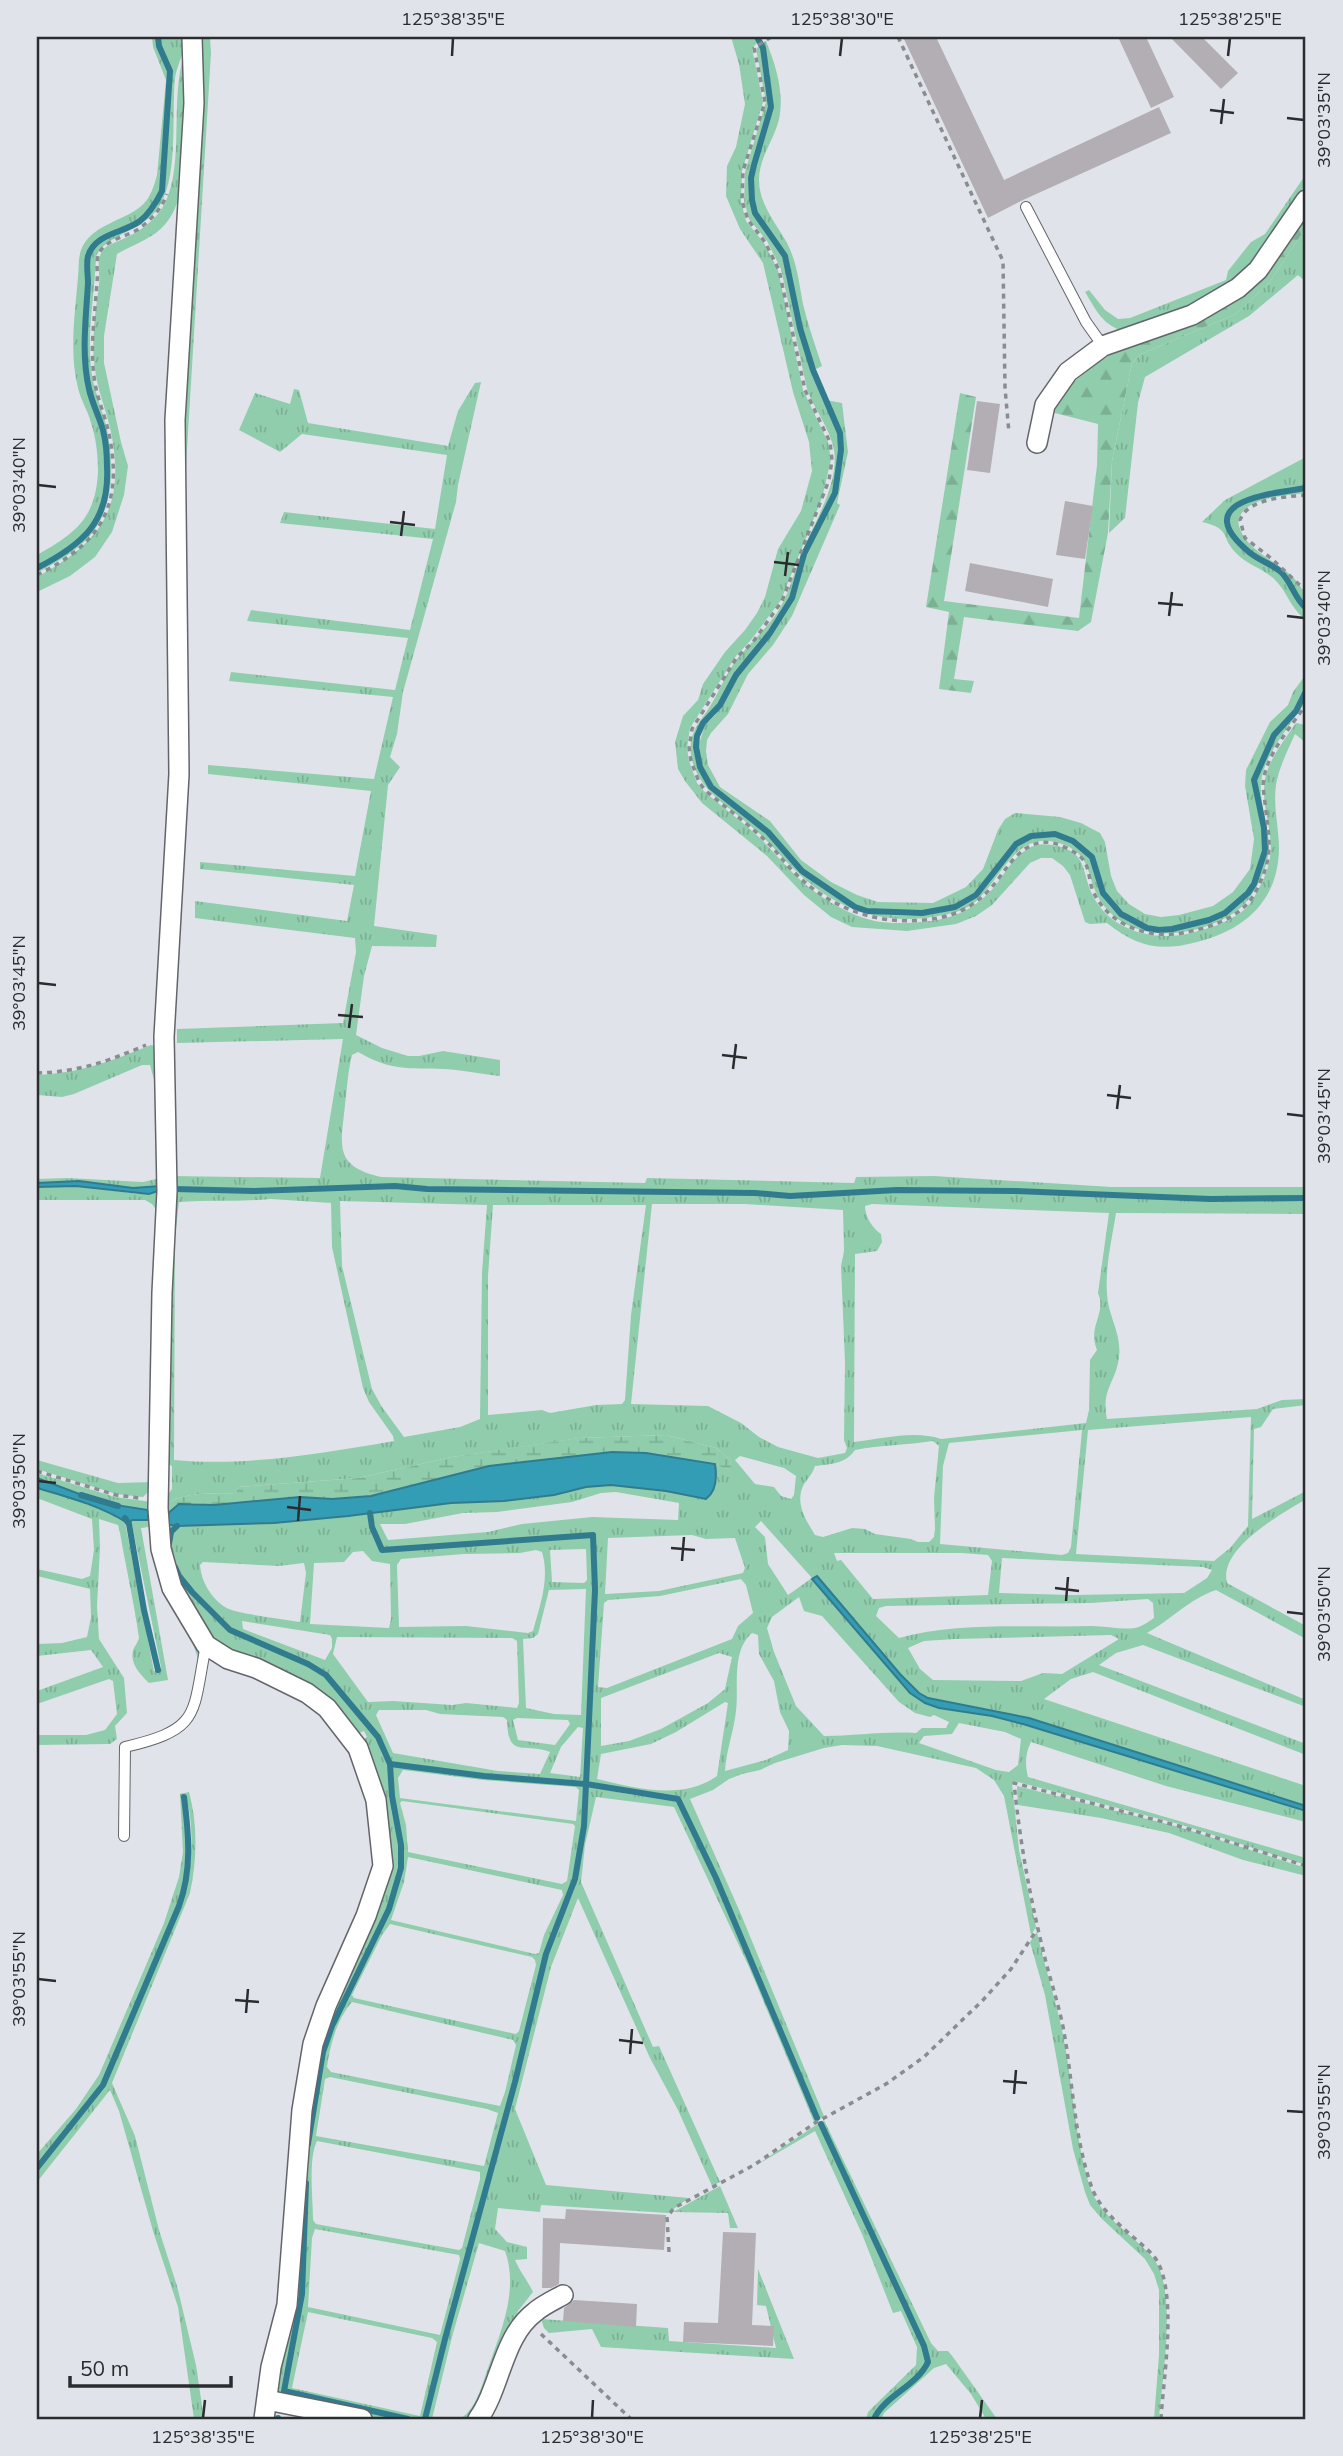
<svg xmlns="http://www.w3.org/2000/svg" width="1343" height="2456" viewBox="0 0 1343 2456" font-family="Mulish,sans-serif">
  <style>
    .grass { fill: url(#grass-tufts); fill-rule: evenodd }
    .forest { fill: url(#forest-firs) }
    .wetland { fill: url(#wetland-marsh) }
    .water { fill: #349db6; stroke: #317b8e; stroke-width: 2 }
    .lines { fill: none; stroke-linecap: round; stroke-linejoin: round }
    .stream { stroke: #317b8e; stroke-width: 6 }
    .building { fill: #b3aeb3 }
    .lane-casing { stroke: #62656a; stroke-width: 12 }
    .street-casing { stroke: #62656a; stroke-width: 22 }
    .path { stroke: #898c90; stroke-width: 3.5; stroke-dasharray: 5 5; stroke-linecap: butt }
    .lane { stroke: #fff; stroke-width: 10 }
    .street { stroke: #fff; stroke-width: 19 }
    .ticks { fill: none; stroke: #2b2c2f; stroke-width: 2.5 }
    .neatline { fill: none; stroke: #2b2c2f; stroke-width: 2.5 }
    .ticks-label { font-size: 18px; text-anchor: middle; fill: #2b2c2f }
  </style>
  <defs>
    <pattern id="grass-tufts" width="24" height="20" patternUnits="userSpaceOnUse" patternTransform="scale(1.75)"><rect width="24" height="20" fill="#90cdac"/><path d="M3 7l-1-3M5 7V3M7 7l1-3M15 17l-1-3M17 17v-4M19 17l1-3" fill="none" stroke="#7cb094"/></pattern>
    <pattern id="forest-firs" width="22" height="20" patternUnits="userSpaceOnUse" patternTransform="scale(1.75)"><rect width="22" height="20" fill="#90cdac"/><path d="M5 1l3.5 6h-7zM16 11l3.5 6h-7z" fill="#7cb094"/></pattern>
    <pattern id="wetland-marsh" width="20" height="14" patternUnits="userSpaceOnUse" patternTransform="scale(1.75)"><rect width="20" height="14" fill="#90cdac"/><path d="M1 5h8M5 5V1M11 12h8M15 12V8" fill="none" stroke="#7cb094"/></pattern>
  </defs>
  <rect width="100%" height="100%" fill="#e0e4ea"/>
  <g class="grass">
    <path d="M152 37H156L157 46 168 72 160 191C155 203 149 212 138 220 122 232 94 232 87 255 85 262 87 274 86 282 84 318 78 357 88 393 92 406 98 419 102 433 119 502 96 535 37 566V555C76 533 96 518 98 471 98 456 96 437 91 423 88 411 81 401 78 388 69 353 75 313 78 277 79 269 78 258 81 250 91 225 121 222 140 207 150 200 154 186 157 175L166 80 153 47Z"/>
    <path d="M160 37H186C187 45 177 66 175 78 171 115 180 181 156 211 140 231 105 236 96 256 95 293 87 331 91 368 93 388 101 406 106 425 110 443 112 460 111 478 107 532 81 549 37 573V570C98 537 122 506 105 433 100 414 91 397 88 377 83 351 87 324 89 298 89 287 87 266 90 256 97 235 122 234 137 224 150 216 157 205 163 192L172 71 160 45Z"/>
    <path d="M195 37H210L211 53 186 466V627L178 416Z"/>
    <path d="M731 37H755L758 42 752 48 763 102 742 171 741 201 746 221 764 243 778 270 803 390 828 442 831 460 822 498 781 600 751 640 736 656 690 728 687 748 689 761 697 783 704 791C723 808 743 822 761 839 771 849 780 860 790 870 812 893 844 914 875 921 890 924 908 923 923 922 954 919 976 909 996 885 1010 866 1024 839 1052 845 1088 851 1081 870 1092 894 1109 930 1151 941 1187 934 1207 929 1229 923 1245 909 1253 901 1257 892 1262 882 1283 840 1259 817 1265 779 1269 759 1285 739 1296 723L1306 725V743L1295 734C1288 750 1279 767 1276 785 1273 807 1279 827 1279 849 1278 901 1245 930 1197 942 1160 952 1137 947 1107 923L1090 924 1085 922 1070 875 1063 866 1052 858H1041L1030 863 992 905 976 916 956 924 907 931 852 927 831 917 804 895 767 856 702 803 685 781 678 769 675 742 683 716 698 700 703 684 725 652 745 630 757 613 765 597 778 549 801 511 812 471 809 442 793 392 763 263 740 229 726 196 727 166 736 147 745 104 739 64Z"/>
    <path d="M766 41C777 68 787 101 776 129 770 145 759 161 759 180 759 204 776 223 787 243 797 262 799 283 803 304 808 325 815 345 822 366L814 370 802 327 786 256 757 212 754 200 753 178 756 165 772 107 769 69 762 43Z"/>
    <path d="M760 45 766 70 769 107 752 165 750 178V200L754 214 783 257 799 328 811 370 838 434V470L834 492 803 553 790 597 768 631 735 674 718 705 702 723 696 736 694 747 698 767 710 788C729 804 751 817 768 835 779 846 789 859 800 870 813 883 849 909 867 912 886 916 911 917 930 913 946 911 962 908 975 898 1002 876 1004 841 1043 836 1062 834 1088 847 1094 866 1098 878 1098 891 1106 901 1126 930 1160 935 1191 926 1240 913 1273 881 1265 827 1263 814 1254 793 1255 780 1256 772 1275 735 1281 728 1290 716 1300 710 1306 695V701C1292 723 1268 750 1262 776 1257 801 1270 826 1269 850 1268 861 1264 872 1259 882 1253 894 1246 905 1234 913 1197 937 1136 945 1105 907 1083 880 1097 852 1055 842 1014 832 999 883 974 903 965 910 954 913 943 915 886 927 837 911 796 871 781 857 769 841 753 828 730 807 700 792 692 760 687 739 695 727 707 711 718 695 725 675 737 659 750 643 765 630 777 613 789 594 794 573 802 552 815 521 839 484 834 450 830 428 814 409 807 389L781 269 767 241 749 219 744 201 745 172 766 102 756 49Z"/>
    <path d="M185 52 184 201 177 203C166 235 144 239 117 254L104 336V363L121 442 128 466 124 495 112 532 95 557 70 576 37 592V577C99 543 125 511 112 437 108 414 98 393 95 370 91 342 95 314 99 286 100 277 98 268 99 259 100 257 101 252 103 250 107 245 116 242 121 240 139 232 156 221 165 203 185 163 169 97 185 52Z"/>
    <path d="M1306 174V183L1247 273 1207 301 1124 331C1103 326 1096 310 1085 292L1089 290 1105 310 1118 319 1130 318 1226 280 1228 271 1251 242 1265 234Z"/>
    <path d="M1306 228V282L1298 275 1249 316 1145 377 1138 403 1125 518 1109 533 1112 461 1132 363 1141 354 1236 314 1269 283Z"/>
    <path d="M481 382 458 485 456 502 403 692 397 734 390 757 400 767 388 785 374 926 437 935 436 947 372 946 364 976 356 1035 382 1048 408 1056H419L443 1051 500 1060V1076C482 1074 463 1070 444 1069 408 1068 391 1071 358 1052L352 1055C348 1071 347 1088 345 1105 341 1145 333 1166 381 1177L645 1183 647 1178 854 1183 856 1177 934 1176 1112 1187H1306V1197L1210 1198 1015 1189 897 1188 790 1195 756 1191 427 1188 395 1184 255 1189 174 1187 171 1176 320 1178 343 1039 177 1043V1029L343 1023 356 952 355 938 195 918V901L347 921 354 885 200 869V862L355 876 371 791 208 774V765L374 779 393 697 229 681 231 672 395 690 408 638 247 621 251 610 410 630 433 539 280 523 284 512 435 529 447 455 302 434 280 452 239 430 255 393 290 404 294 389 299 390 308 423 448 446 458 411 475 383Z"/>
    <path d="M826 400 842 403 848 452 837 503 840 505 792 616 773 645 748 674 728 714 711 733 707 740 706 751 708 765 720 787 770 821 801 860 831 882 857 895 878 902 933 903 966 887 983 869 998 830 1005 819 1015 813 1060 817 1081 823 1100 833 1105 842 1111 876 1117 891 1129 904 1145 914 1161 917 1179 915 1213 906 1233 892 1250 869 1254 839 1245 786 1246 770 1270 722 1288 705 1293 692 1306 674V688L1300 702 1272 734 1252 780 1263 828 1264 850 1256 872 1247 892 1224 911 1208 918 1172 927 1159 928 1136 922 1108 899 1093 856 1074 840 1055 833 1030 835 1015 843 975 894 955 905 921 912 867 909 856 905 804 870 769 831 713 786 701 766 698 747 705 725 715 715 737 676 771 633 793 598 806 555 836 493 841 470V433Z"/>
    <path d="M1306 457V486C1268 492 1182 501 1249 555 1257 561 1268 565 1277 571 1291 581 1293 600 1306 610V620C1289 606 1289 595 1276 581 1265 569 1247 565 1236 553 1220 537 1232 529 1202 522L1225 500Z"/>
    <path d="M1306 490V493C1285 496 1247 496 1238 520 1242 560 1306 564 1306 606 1296 596 1293 580 1281 570 1272 562 1258 559 1249 550 1193 499 1270 496 1306 490Z"/>
    <path d="M151 1045 156 1046 160 1215 152 1204 145 1200H37V1187L76 1186 140 1194 159 1186 133 1188 79 1181 37 1183V1179L68 1178 143 1182 156 1179V1087L150 1065H142L74 1094 62 1097 37 1095V1075C81 1073 111 1061 151 1045Z"/>
    <path d="M395 1187 427 1191 756 1194 790 1198 897 1191 1015 1193 1209 1201 1306 1200V1214L1116 1213C1112 1239 1105 1267 1107 1294 1108 1316 1122 1334 1119 1357 1116 1383 1101 1388 1107 1419L1257 1409 1282 1400 1306 1399V1405L1273 1409 1261 1427 1254 1429 1252 1519 1306 1491V1499C1282 1514 1218 1548 1227 1583L1306 1626V1639L1216 1590C1189 1599 1171 1620 1147 1633L1306 1700V1707L1143 1645 1116 1653 1099 1665 1306 1744V1755L1093 1672 1071 1679 1044 1699 1306 1786V1806L1029 1718 928 1698 919 1693 900 1674 817 1576 813 1579 910 1693 925 1703 939 1708 992 1716 1023 1724 1306 1811V1822L1166 1786 1031 1742C1025 1753 1025 1765 1028 1777L1306 1858V1865L1179 1824 1014 1781 1012 1783 1019 1850 1036 1927 1031 1935 1004 1796 994 1780 976 1768 877 1746 842 1745 824 1748 775 1763 760 1770 742 1774 729 1779 713 1790 690 1799 740 1912 824 2116 820 2119 717 1877 679 1798 587 1782 596 1589 595 1534 383 1548 370 1513 451 1503 504 1501 554 1495 586 1487 611 1485 667 1491 706 1499C717 1491 717 1477 715 1464L731 1471 730 1460 716 1448 666 1435 580 1438 452 1457 358 1478 238 1487 236 1493C212 1494 187 1491 166 1504L165 1524 175 1526 170 1531 167 1543 171 1560 177 1577 207 1611 229 1631 307 1665 325 1677 377 1738 382 1754 389 1766 391 1796 400 1845V1868L388 1908 342 1999 322 2052 306 2147 301 2293 282 2391 404 2419H383L286 2399 279 2396 274 2387 294 2264 303 2120 311 2064 326 2011 372 1908 384 1870 385 1846 378 1795 361 1742 367 1737 364 1731 357 1734 328 1704 302 1682 266 1666 228 1652 204 1632 178 1590 168 1565 162 1503 172 1489V1466L162 1461 166 1291 172 1191 254 1192ZM271 1199 331 1203 332 1247 363 1388 369 1402 393 1436 394 1441C324 1453 244 1467 174 1460L175 1237 179 1202C210 1200 240 1202 271 1199ZM340 1201 487 1205 482 1273 480 1419 460 1427 404 1437 382 1407 372 1389 342 1266ZM652 1204H745L843 1210 844 1251 841 1266 845 1362 844 1440 847 1448 845 1453 818 1458 778 1447 759 1437 741 1423 708 1406 631 1404ZM872 1204 1109 1213 1098 1293C1107 1314 1087 1326 1097 1350L1090 1360 1089 1410 1086 1423 941 1439C914 1430 882 1439 854 1442L855 1254 877 1251 882 1242 881 1234C873 1229 865 1217 865 1206ZM493 1205H646L631 1315 625 1400 622 1404 596 1405 550 1413 542 1410 488 1415V1276ZM1251 1417 1248 1526 1230 1548 1214 1561 1076 1554 1088 1430ZM1082 1430 1071 1547 1068 1553 1062 1555 940 1544 943 1466 949 1443ZM933 1441 939 1446 934 1498 935 1529 934 1537 929 1542H918L911 1539 875 1534 865 1529 852 1528 823 1537 815 1535C806 1520 795 1504 803 1486 807 1479 812 1475 815 1466 831 1464 845 1464 855 1450 881 1445 907 1445 933 1441ZM740 1456 784 1468 796 1476 794 1495 791 1499 781 1496 774 1487 755 1484 735 1460ZM616 1492 679 1503 678 1520 592 1517 522 1524 488 1532 388 1540 380 1524H405L463 1513 497 1512 572 1502 601 1493ZM761 1521 812 1578 788 1595 768 1564 765 1537 755 1527ZM692 1535 706 1539 735 1538 745 1568 743 1573 659 1591 605 1594 608 1538ZM834 1553H962L988 1555 992 1561 988 1595 873 1599 841 1560 837 1561ZM1002 1558 1203 1567 1212 1570 1207 1578 1184 1593 1072 1595 999 1593ZM741 1579 746 1585 753 1613 738 1626 732 1639 607 1688 598 1687 604 1603 608 1600 660 1596ZM799 1597 804 1611 822 1616 899 1702 915 1713 930 1717 934 1715 949 1722 946 1728H922L916 1733C884 1731 855 1736 824 1736L796 1706 774 1652 767 1628 772 1617ZM1148 1599 1153 1603 1154 1618C1148 1622 1143 1626 1135 1628 1122 1630 1106 1626 1092 1626 1029 1628 960 1621 899 1638L876 1616 879 1608 886 1606 1091 1603ZM752 1633 758 1635 759 1654 774 1681 780 1712 789 1731 788 1750 766 1760 725 1771C726 1751 734 1731 736 1711 739 1687 731 1651 752 1633ZM1111 1635 1119 1639 1062 1674 1043 1673 1021 1681 933 1680 920 1669 908 1648 924 1641 955 1639ZM719 1653 732 1657 725 1689 708 1703 661 1729 629 1741 601 1746V1698ZM725 1702 728 1703 717 1776C682 1801 636 1788 597 1779L601 1754 651 1744 676 1732ZM959 1723 1005 1732 1021 1739 1018 1765 1009 1772 996 1770 919 1743 924 1736 952 1734Z"/>
    <path d="M37 1460 118 1483 153 1482 150 1490 143 1497 116 1494 37 1469Z"/>
    <path d="M37 1473 115 1497 152 1502 198 1644V1660C194 1641 184 1628 174 1611 159 1585 152 1557 149 1527L141 1528 168 1680 149 1683C140 1674 128 1662 134 1648 136 1645 138 1641 139 1638 134 1602 126 1568 120 1533L118 1525 99 1519 100 1548 97 1606 99 1639 124 1678 127 1713 115 1726 117 1739 110 1744 37 1745V1735H86L105 1730 117 1714 113 1681 109 1679 37 1704V1691L103 1667 91 1650 37 1656V1644L62 1643 87 1637 91 1617 90 1589 37 1576V1569L82 1579 90 1576 94 1550 92 1519 37 1498V1488C67 1497 97 1505 125 1522L154 1671H160L161 1667 131 1520 148 1510 103 1503 37 1478Z"/>
    <path d="M368 1514 371 1527 382 1552 592 1537 593 1589 585 1781 484 1774 391 1763 380 1736 327 1674 308 1662 231 1629 193 1591 180 1575 170 1543 173 1533 179 1527 185 1525 274 1523ZM586 1549 587 1580 584 1583 552 1582 550 1550ZM536 1550 542 1552C550 1579 540 1605 533 1631L528 1633 466 1626 399 1627 397 1565 401 1559 464 1554 520 1553ZM363 1551 372 1561 390 1564 391 1619 389 1628 310 1624 314 1563 344 1562 353 1552ZM203 1562 279 1566 304 1563 306 1573 300 1622C285 1619 235 1614 225 1607 211 1598 201 1581 200 1565ZM586 1589 581 1715 554 1714 526 1708 523 1639 533 1638 538 1634 549 1590ZM242 1621 330 1635 332 1639V1648L325 1660 243 1629ZM337 1637 512 1638 517 1641 519 1703 517 1708 466 1703 452 1705 393 1701 368 1702 333 1654ZM379 1710H426L440 1714 503 1717 507 1720C508 1760 524 1742 550 1752L540 1774 498 1771 393 1753 376 1715ZM517 1718 568 1720 570 1724 555 1745 518 1740 513 1720ZM578 1727 583 1728 580 1777 550 1773 561 1747Z"/>
    <path d="M392 1766 484 1777 584 1785 582 1826 574 1879 544 1954 513 2082 443 2338 424 2419H415L286 2390 304 2294 309 2147 325 2052 345 2000 391 1910 403 1868V1845L394 1796ZM403 1770 483 1780 576 1787 579 1790 576 1821 400 1798 398 1778ZM402 1801 573 1824 575 1826 567 1881 562 1884 408 1852 406 1825 400 1803ZM408 1857 562 1890 563 1895 544 1935 539 1953 535 1954 391 1920 404 1882ZM390 1924 532 1957 535 1960 536 1965 519 2031 516 2034 354 1998 352 1995 382 1935ZM352 2002 513 2040 516 2045 505 2092 500 2106 331 2072 327 2067C330 2045 337 2019 352 2002ZM330 2077 487 2109 498 2113 484 2166 316 2136 325 2079ZM317 2141 480 2172V2179L462 2248 459 2250 316 2224 313 2220C313 2199 308 2159 317 2141ZM315 2229 459 2255 460 2259 440 2335 308 2307 312 2238ZM308 2312 432 2338 437 2342 420 2416 292 2388Z"/>
    <path d="M587 1786 633 1795 677 1800 714 1879 817 2120 814 2122 749 1967 674 1807 596 1797 585 1845 581 1882 653 2047 659 2046 720 2182 712 2186 678 2110 650 2058 578 1898 551 1967 515 2109 546 2185 689 2198 668 2213 541 2205 540 2212 498 2208 495 2229 507 2242 527 2247V2259L515 2260C520 2272 528 2281 533 2292L518 2311 470 2419H460C477 2408 481 2387 488 2368 501 2331 519 2290 505 2251L479 2243 452 2337 432 2419H427L446 2339 516 2082 547 1955 574 1889 585 1826Z"/>
    <path d="M1017 1786 1179 1827 1306 1868V1876L1243 1860 1169 1833 1101 1818 1018 1805Z"/>
    <path d="M189 1792C198 1825 197 1860 190 1893L112 2083 135 2136 159 2230 177 2286 196 2365 204 2419H194L178 2307 153 2231 119 2111 110 2090 37 2182V2170L104 2086 180 1907C192 1876 196 1826 185 1794L183 1797C187 1835 191 1870 177 1906L101 2084 37 2165V2154L76 2109 99 2075 164 1923 179 1877 183 1852 180 1794Z"/>
    <path d="M1037 1932C1044 1965 1055 1997 1062 2030 1073 2082 1074 2136 1090 2187 1100 2217 1133 2234 1153 2258 1178 2288 1162 2380 1159 2419H1154L1159 2355V2290L1154 2274 1145 2259 1102 2219 1090 2205 1085 2192 1073 2149 1045 1995 1030 1942Z"/>
    <path d="M824 2120 931 2343 938 2351H948L953 2357 997 2419H986L971 2394 946 2364 934 2368 884 2413 881 2419H876L880 2411 922 2374 929 2361 926 2345 821 2122Z"/>
    <path d="M819 2123 923 2347 926 2361C915 2386 882 2395 872 2419H866L868 2412 916 2365 917 2347 901 2311 893 2313 862 2234 815 2131 755 2166Z"/>
    <path d="M720 2186 738 2228H730L728 2213 673 2212Z"/>
    <path d="M758 2269 794 2359 601 2347 592 2329 549 2333 544 2328 541 2319 668 2328 669 2341 776 2348 766 2306 757 2305Z"/>
  </g>
  <path class="forest" d="M1306 209V228L1269 283 1236 314 1141 354 1132 363 1112 461 1108 533 1091 622 1078 631 964 617 954 679 974 681 971 693 939 689 949 612 926 607 960 393 976 397 944 601 1079 618 1097 465 1098 424 1051 412 1074 382 1096 363 1124 347 1194 320Z"/>
  <path class="wetland" d="M666 1435 716 1448 730 1460 732 1472 715 1464 646 1453 612 1452 489 1466 371 1496 332 1499 300 1497 214 1505 193 1503 165 1516 166 1504C187 1491 212 1494 236 1493L238 1487 358 1478 452 1457 579 1438Z"/>
  <g class="water">
    <path d="M79 1181 133 1188 159 1186 158 1191 149 1194 76 1186 37 1187V1183Z"/>
    <path d="M612 1452 646 1453 715 1464C717 1477 717 1491 706 1499L666 1491 611 1485 586 1487 554 1495 504 1501 451 1503 348 1516 274 1523 177 1526 165 1524V1516L179 1504 214 1505 300 1497 332 1499 371 1496 489 1466Z"/>
    <path d="M37 1478 103 1503 148 1510V1520H132L129 1524C102 1506 68 1497 37 1488Z"/>
    <path d="M817 1576 900 1674 919 1693 928 1698 1029 1718 1306 1806V1811L1023 1724 992 1716 939 1708 925 1703 910 1693 812 1579Z"/>
  </g>
  <g class="lines">
    <g class="stream">
      <path d="M757 37 763 48 771 107 754 165 751 178 752 200 755 213 785 256 800 328 813 370 840 433 841 450 835 493 804 554 792 598 770 633 736 675 720 705 703 723 697 736 696 747 700 767 711 787 768 832 802 871 855 907 867 911 922 913 955 907 976 895 1016 844 1031 836 1055 834 1073 841 1092 857 1103 893 1121 914 1147 928 1159 930 1172 929 1209 920 1225 913 1248 893 1254 884 1265 851 1264 828 1254 780 1274 735 1296 711 1306 691"/>
      <path d="M1306 488C1269 494 1188 501 1249 552 1258 560 1272 564 1281 572 1292 583 1295 599 1306 608"/>
      <path d="M37 568C82 545 110 522 107 467 107 454 106 442 103 430 99 416 92 403 89 389 81 354 86 318 88 283 88 275 86 264 88 256 95 233 124 233 140 221 150 213 156 203 162 191L170 71 159 46 158 37"/>
      <path d="M174 1189 254 1191 395 1186 427 1189 755 1193 790 1196 897 1190 1015 1191 1210 1199 1306 1198"/>
      <path d="M81 1495 118 1506"/>
      <path d="M370 1513 372 1527 382 1550 593 1535 595 1590 588 1742 584 1826 575 1879 546 1954 515 2082 445 2339 425 2419"/>
      <path d="M125 1518 129 1524 144 1610 158 1670"/>
      <path d="M169 1544 171 1532 177 1526"/>
      <path d="M175 1567 179 1576 192 1592 230 1630 308 1664 326 1675 378 1737 390 1764 484 1776 586 1784 678 1799 716 1878 817 2118"/>
      <path d="M821 2124 924 2346 928 2362C917 2386 884 2396 874 2419"/>
      <path d="M308 2144 323 2052 332 2026 389 1909 401 1868V1845L392 1796 390 1764"/>
      <path d="M37 2168 103 2085 179 1906C192 1870 189 1835 184 1797"/>
      <path d="M306 2183 302 2294 284 2391 408 2419"/>
      <path d="M278 2419V2418"/>
    </g>
  </g>
  <g class="building">
    <path d="M903 37H936L1004 180 1159 107 1171 133 1023 200 988 218Z"/>
    <path d="M1118 37H1146L1174 97 1151 108Z"/>
    <path d="M1170 37H1202L1238 73 1221 89Z"/>
    <path d="M977 401 1000 404 990 473 967 470Z"/>
    <path d="M1065 501 1093 506 1085 559 1056 555Z"/>
    <path d="M970 563 1053 579 1048 607 965 591Z"/>
    <path d="M566 2209 666 2215 664 2250 560 2243 559 2284 551 2288H542L543 2218 565 2219Z"/>
    <path d="M723 2232 756 2233 752 2325 774 2326 773 2346 683 2342 684 2322 718 2323Z"/>
    <path d="M574 2300 637 2304 636 2327 563 2321 564 2308Z"/>
  </g>
  <g class="lines">
    <defs>
      <g id="lane">
        <path d="M1026 207 1086 322 1103 346"/>
        <path d="M124 1836 125 1747C202 1729 192 1715 206 1645"/>
      </g>
      <g id="street">
        <path d="M192 37 194 103 175 420 179 774 164 1037 167 1191 162 1293 158 1508 161 1549 172 1588 206 1645 228 1659 256 1668 307 1693 327 1708 358 1748 376 1800 383 1866 366 1916 326 2006 313 2044 302 2110 287 2305 271 2367 264 2419"/>
        <path d="M1037 443 1045 405 1068 372 1103 346 1192 315 1238 288 1258 270 1306 200"/>
        <path d="M267 2400 362 2419"/>
        <path d="M478 2419C501 2387 502 2337 535 2312 543 2305 554 2300 563 2295"/>
      </g>
    </defs>
    <use href="#lane" class="lane-casing"/>
    <use href="#street" class="street-casing"/>
    <g class="path">
      <path d="M771 37 754 48 765 102 743 171 742 201 748 220 765 242 779 270 805 390 830 442 832 460 829 480 782 601 753 642 737 657 692 729 689 748 691 761 699 782 705 790C727 809 750 825 770 845 777 852 783 861 791 869 826 906 873 925 924 920 957 917 979 905 999 878 1012 860 1027 838 1053 843 1062 845 1079 853 1084 861 1090 870 1089 882 1093 891 1109 927 1151 940 1187 932 1207 928 1229 921 1244 907 1252 900 1257 890 1261 880 1274 853 1268 832 1265 803 1264 794 1262 785 1264 777 1269 751 1292 726 1306 704"/>
      <path d="M898 37 1003 261 1005 388 1009 433"/>
      <path d="M1306 495C1286 497 1248 498 1240 520L1245 538 1272 559 1306 591"/>
      <path d="M37 575C98 545 123 509 110 439 107 420 98 402 95 383 89 349 95 316 97 282 98 274 96 264 98 256 102 241 125 237 137 230 150 221 161 210 167 194"/>
      <path d="M37 1073C78 1072 109 1061 146 1045"/>
      <path d="M37 1471 116 1495 139 1498"/>
      <path d="M669 2252 667 2217 674 2208 754 2165 815 2123 886 2084 924 2057 983 2000 1011 1969 1038 1928"/>
      <path d="M541 2334 631 2419"/>
      <path d="M1161 2419C1163 2379 1180 2284 1152 2254 1132 2234 1102 2215 1092 2188 1074 2138 1073 2083 1064 2032 1059 2004 1049 1977 1043 1950 1029 1893 1020 1841 1014 1783L1179 1826 1306 1866"/>
    </g>
    <use href="#lane" class="lane"/>
    <use href="#street" class="street"/>
  </g>
  <path class="ticks" d="M452 56 453 38M840 56 842 38M1228 56 1230 38M1210 110 1234 113M1287 118 1304 120M1221 124 1224 99M38 485 56 487M390 522 415 525M401 536 404 511M774 562 799 565M785 576 788 552M1158 603 1183 605M1169 616 1172 592M1287 616 1304 618M38 983 56 985M338 1015 363 1017M349 1028 352 1004M722 1055 747 1058M733 1069 736 1044M1107 1095 1131 1098M1117 1109 1120 1085M1287 1114 1304 1116M38 1481 56 1483M287 1507 311 1510M298 1521 300 1496M671 1548 695 1550M682 1561 684 1537M1055 1588 1079 1591M1066 1601 1068 1577M1287 1612 1304 1614M38 1979 56 1981M235 2000 259 2002M246 2013 248 1989M619 2040 643 2043M630 2054 632 2029M1003 2081 1027 2083M1014 2094 1016 2070M1287 2111 1304 2112M203 2418 205 2400M592 2418 593 2400M980 2418 982 2400"/>
  <rect width="1343" height="2456" fill="none" stroke="#e0e4ea" stroke-width="77"/>
  <path d="M70 2376v10h161v-10" fill="none" stroke="#2b2c2f" stroke-width="3.5"/>
  <text x="80" y="2376" font-size="21" fill="#2b2c2f" stroke="#e0e4ea" stroke-width="5" paint-order="stroke">50 m</text>
  <rect x="38" y="38" width="1266" height="2380" class="neatline"/>
  <g class="ticks-label">
    <text x="453" y="25">125°38'35"E</text>
    <text x="842" y="25">125°38'30"E</text>
    <text x="1230" y="25">125°38'25"E</text>
    <text transform="translate(1324 120) rotate(-90)" y="6">39°03'35"N</text>
    <text transform="translate(19 485) rotate(-90)" y="6">39°03'40"N</text>
    <text transform="translate(1324 618) rotate(-90)" y="6">39°03'40"N</text>
    <text transform="translate(19 983) rotate(-90)" y="6">39°03'45"N</text>
    <text transform="translate(1324 1116) rotate(-90)" y="6">39°03'45"N</text>
    <text transform="translate(19 1481) rotate(-90)" y="6">39°03'50"N</text>
    <text transform="translate(1324 1614) rotate(-90)" y="6">39°03'50"N</text>
    <text transform="translate(19 1979) rotate(-90)" y="6">39°03'55"N</text>
    <text transform="translate(1324 2112) rotate(-90)" y="6">39°03'55"N</text>
    <text x="203" y="2443">125°38'35"E</text>
    <text x="592" y="2443">125°38'30"E</text>
    <text x="980" y="2443">125°38'25"E</text>
  </g>
</svg>
